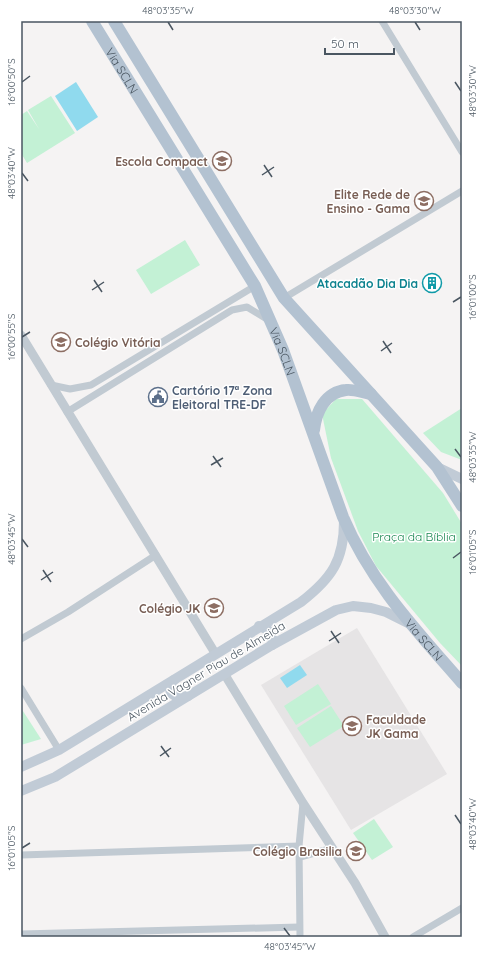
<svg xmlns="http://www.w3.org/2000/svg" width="483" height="958" viewBox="0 0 483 958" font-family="Quicksand,sans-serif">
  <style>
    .education { fill: #e6e4e5 }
    .green { fill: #c3f1d5 }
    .water { fill: #90daee }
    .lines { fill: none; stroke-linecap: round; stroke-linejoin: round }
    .minor { stroke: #c1cad2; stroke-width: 7 }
    .tertiary { stroke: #c1cad2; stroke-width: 9 }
    .secondary { stroke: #c1cbd6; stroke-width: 10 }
    .primary { stroke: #b3c2d1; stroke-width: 12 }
    .ticks { fill: none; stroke: #4a5661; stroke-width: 1.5 }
    .labels { text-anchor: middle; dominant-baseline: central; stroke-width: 3; stroke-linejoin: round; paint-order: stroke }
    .street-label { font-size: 12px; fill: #4a5661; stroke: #fff }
    .education-label { font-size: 12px; font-weight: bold; fill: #785e54; stroke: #fff; text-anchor: end }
    .culture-label { font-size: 12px; font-weight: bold; fill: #0d838f; stroke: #fff; text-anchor: end }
    .service-label { font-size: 12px; font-weight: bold; fill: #4e5e75; stroke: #fff; text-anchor: start }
    .park-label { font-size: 12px; fill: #17864f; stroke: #fff }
    .neatline { fill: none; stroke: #4a5661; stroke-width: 1.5 }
    .ticks-label { font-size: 10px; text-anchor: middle; fill: #4a5661 }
  </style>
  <rect width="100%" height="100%" fill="#f5f3f3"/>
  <path class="education" d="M357 628 447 774 351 830 261 685Z"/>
  <g class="green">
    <path d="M51 96 75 133 27 163 21 153V115L27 111 39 129 28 110Z"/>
    <path d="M185 240 200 265 151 294 136 270Z"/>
    <path d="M336 399H362L443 493 462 524V666L440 643 376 566 358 531 331 458 322 414Z"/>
    <path d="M462 408V460L441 452 423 433Z"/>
    <path d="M318 684 331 704 296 725 284 706Z"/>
    <path d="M331 706 344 726 310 747 297 728Z"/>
    <path d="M21 708 41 739 21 745Z"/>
    <path d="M374 819 393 847 372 860 353 833Z"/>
  </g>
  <g class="water">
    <path d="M76 82 98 117 77 131 55 96Z"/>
    <path d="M300 665 307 675 287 688 280 678Z"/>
  </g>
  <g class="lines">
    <g class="minor">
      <path d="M382 21 462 152"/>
      <path d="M284 298 462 191"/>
      <path d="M51 385 70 389 91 385 255 286"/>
      <path d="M67 412 232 310 247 307 270 321"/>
      <path d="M21 639 68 612 156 555"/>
      <path d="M21 688 59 750"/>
      <path d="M21 855 299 846"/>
      <path d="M300 857 333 848"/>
      <path d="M21 934 299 927"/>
      <path d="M300 937 299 846 303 803"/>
      <path d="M413 937 462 908"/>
    </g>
    <g class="tertiary">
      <path d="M21 335 215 653"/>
      <path d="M225 675 303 803 355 883 385 937"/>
    </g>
    <g class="secondary">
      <path d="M437 467 462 479"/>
      <path d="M259 626 268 630 273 640 272 645"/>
      <path d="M174 680 169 685 171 693 177 697 188 696"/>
      <path d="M21 767 59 750 301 602C332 578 344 560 344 521"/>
      <path d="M21 791 55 777 272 645 336 610 353 606 371 608 386 612 410 624"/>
    </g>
    <g class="primary">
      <path id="s1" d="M92 21 255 286 283 350 343 517C371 583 416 630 462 683"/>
      <path d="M114 21 284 298 437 467 462 506"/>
      <path d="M314 430C316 412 325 392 346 390 354 389 364 393 371 394"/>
    </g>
  </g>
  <path class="ticks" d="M168 22 173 30M415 22 420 30M22 82 30 76M455 82 461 91M264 165 272 177M22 173 28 181M262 175 274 167M94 280 102 292M92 290 104 282M453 302 461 297M22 337 30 332M383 341 391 353M381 351 392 343M455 449 461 457M213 456 221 467M211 465 223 458M22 539 28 547M453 558 461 552M43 570 51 582M41 580 53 572M331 631 339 643M329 641 341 633M161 746 169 757M160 756 171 748M455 815 461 824M22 848 30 843M284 928 290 936"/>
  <defs>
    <symbol id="school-ring" viewBox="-11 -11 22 22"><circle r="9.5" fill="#fff" stroke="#8d6e63" stroke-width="1.5"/><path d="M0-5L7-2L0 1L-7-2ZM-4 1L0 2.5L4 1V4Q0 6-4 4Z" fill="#8d6e63"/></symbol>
    <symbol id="building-ring" viewBox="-11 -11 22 22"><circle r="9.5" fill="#fff" stroke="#0f9aa8" stroke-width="1.5"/><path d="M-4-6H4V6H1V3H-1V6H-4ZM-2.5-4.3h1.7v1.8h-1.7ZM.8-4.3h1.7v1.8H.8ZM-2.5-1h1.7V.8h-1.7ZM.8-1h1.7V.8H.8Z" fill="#0f9aa8"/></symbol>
    <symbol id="university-ring" viewBox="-11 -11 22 22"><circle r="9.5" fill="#fff" stroke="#8d6e63" stroke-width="1.5"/><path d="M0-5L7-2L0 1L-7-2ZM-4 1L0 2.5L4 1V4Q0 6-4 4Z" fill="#8d6e63"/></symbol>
    <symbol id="civic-ring" viewBox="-11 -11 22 22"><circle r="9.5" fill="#fff" stroke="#5c6f8a" stroke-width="1.5"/><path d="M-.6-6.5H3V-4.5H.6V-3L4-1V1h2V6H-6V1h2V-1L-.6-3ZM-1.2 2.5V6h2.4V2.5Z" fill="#5c6f8a"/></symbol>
  </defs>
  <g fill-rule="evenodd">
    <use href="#school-ring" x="211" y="150" width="22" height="22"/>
    <use href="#school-ring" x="413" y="190" width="22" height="22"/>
    <use href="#building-ring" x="421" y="272" width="22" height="22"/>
    <use href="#university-ring" x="50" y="331" width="22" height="22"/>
    <use href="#civic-ring" x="147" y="386" width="22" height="22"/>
    <use href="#university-ring" x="203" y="597" width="22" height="22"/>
    <use href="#university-ring" x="341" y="715" width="22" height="22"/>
    <use href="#university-ring" x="345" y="840" width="22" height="22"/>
  </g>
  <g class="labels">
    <g class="street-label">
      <text stroke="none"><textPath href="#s1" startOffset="58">Via SCLN</textPath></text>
      <text stroke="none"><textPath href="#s1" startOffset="382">Via SCLN</textPath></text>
      <text stroke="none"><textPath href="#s1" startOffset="706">Via SCLN</textPath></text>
      <text transform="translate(206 671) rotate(-31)">Avenida Vagner Piau de Almeida</text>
    </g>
    <g class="education-label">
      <text x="208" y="161">Escola Compact</text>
      <text x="410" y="194">Elite Rede de<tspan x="410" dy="14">Ensino - Gama</tspan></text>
      <text x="75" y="342" text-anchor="start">Colégio Vitória</text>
      <text x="200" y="608">Colégio JK</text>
      <text x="366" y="719" text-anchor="start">Faculdade<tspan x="366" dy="14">JK Gama</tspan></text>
      <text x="342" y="851">Colégio Brasilia</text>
    </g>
    <g class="culture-label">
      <text x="418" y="283">Atacadão Dia Dia</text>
    </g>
    <g class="service-label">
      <text x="172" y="390">Cartório 17ª Zona<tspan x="172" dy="14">Eleitoral TRE-DF</tspan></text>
    </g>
    <g class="park-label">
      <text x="414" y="536">Praça da Bíblia</text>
    </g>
  </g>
  <rect width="483" height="958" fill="none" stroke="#ffffff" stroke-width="44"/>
  <path d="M325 48v6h69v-6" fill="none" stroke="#4a5661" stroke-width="2"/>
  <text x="331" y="48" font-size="12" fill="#4a5661" stroke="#ffffff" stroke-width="3" paint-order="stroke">50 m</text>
  <rect x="22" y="22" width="439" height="914" class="neatline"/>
  <g class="ticks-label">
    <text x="168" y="14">48°03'35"W</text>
    <text x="415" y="14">48°03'30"W</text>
    <text transform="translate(11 82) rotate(-90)" y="4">16°00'50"S</text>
    <text transform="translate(472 91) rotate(-90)" y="4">48°03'30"W</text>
    <text transform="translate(11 173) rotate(-90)" y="4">48°03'40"W</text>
    <text transform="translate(472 297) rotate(-90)" y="4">16°01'00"S</text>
    <text transform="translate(11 337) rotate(-90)" y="4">16°00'55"S</text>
    <text transform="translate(472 457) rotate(-90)" y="4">48°03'35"W</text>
    <text transform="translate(11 539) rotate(-90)" y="4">48°03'45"W</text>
    <text transform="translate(472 552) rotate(-90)" y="4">16°01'05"S</text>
    <text transform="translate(472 824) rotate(-90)" y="4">48°03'40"W</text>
    <text transform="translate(11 848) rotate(-90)" y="4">16°01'05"S</text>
    <text x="290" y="950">48°03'45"W</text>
  </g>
</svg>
